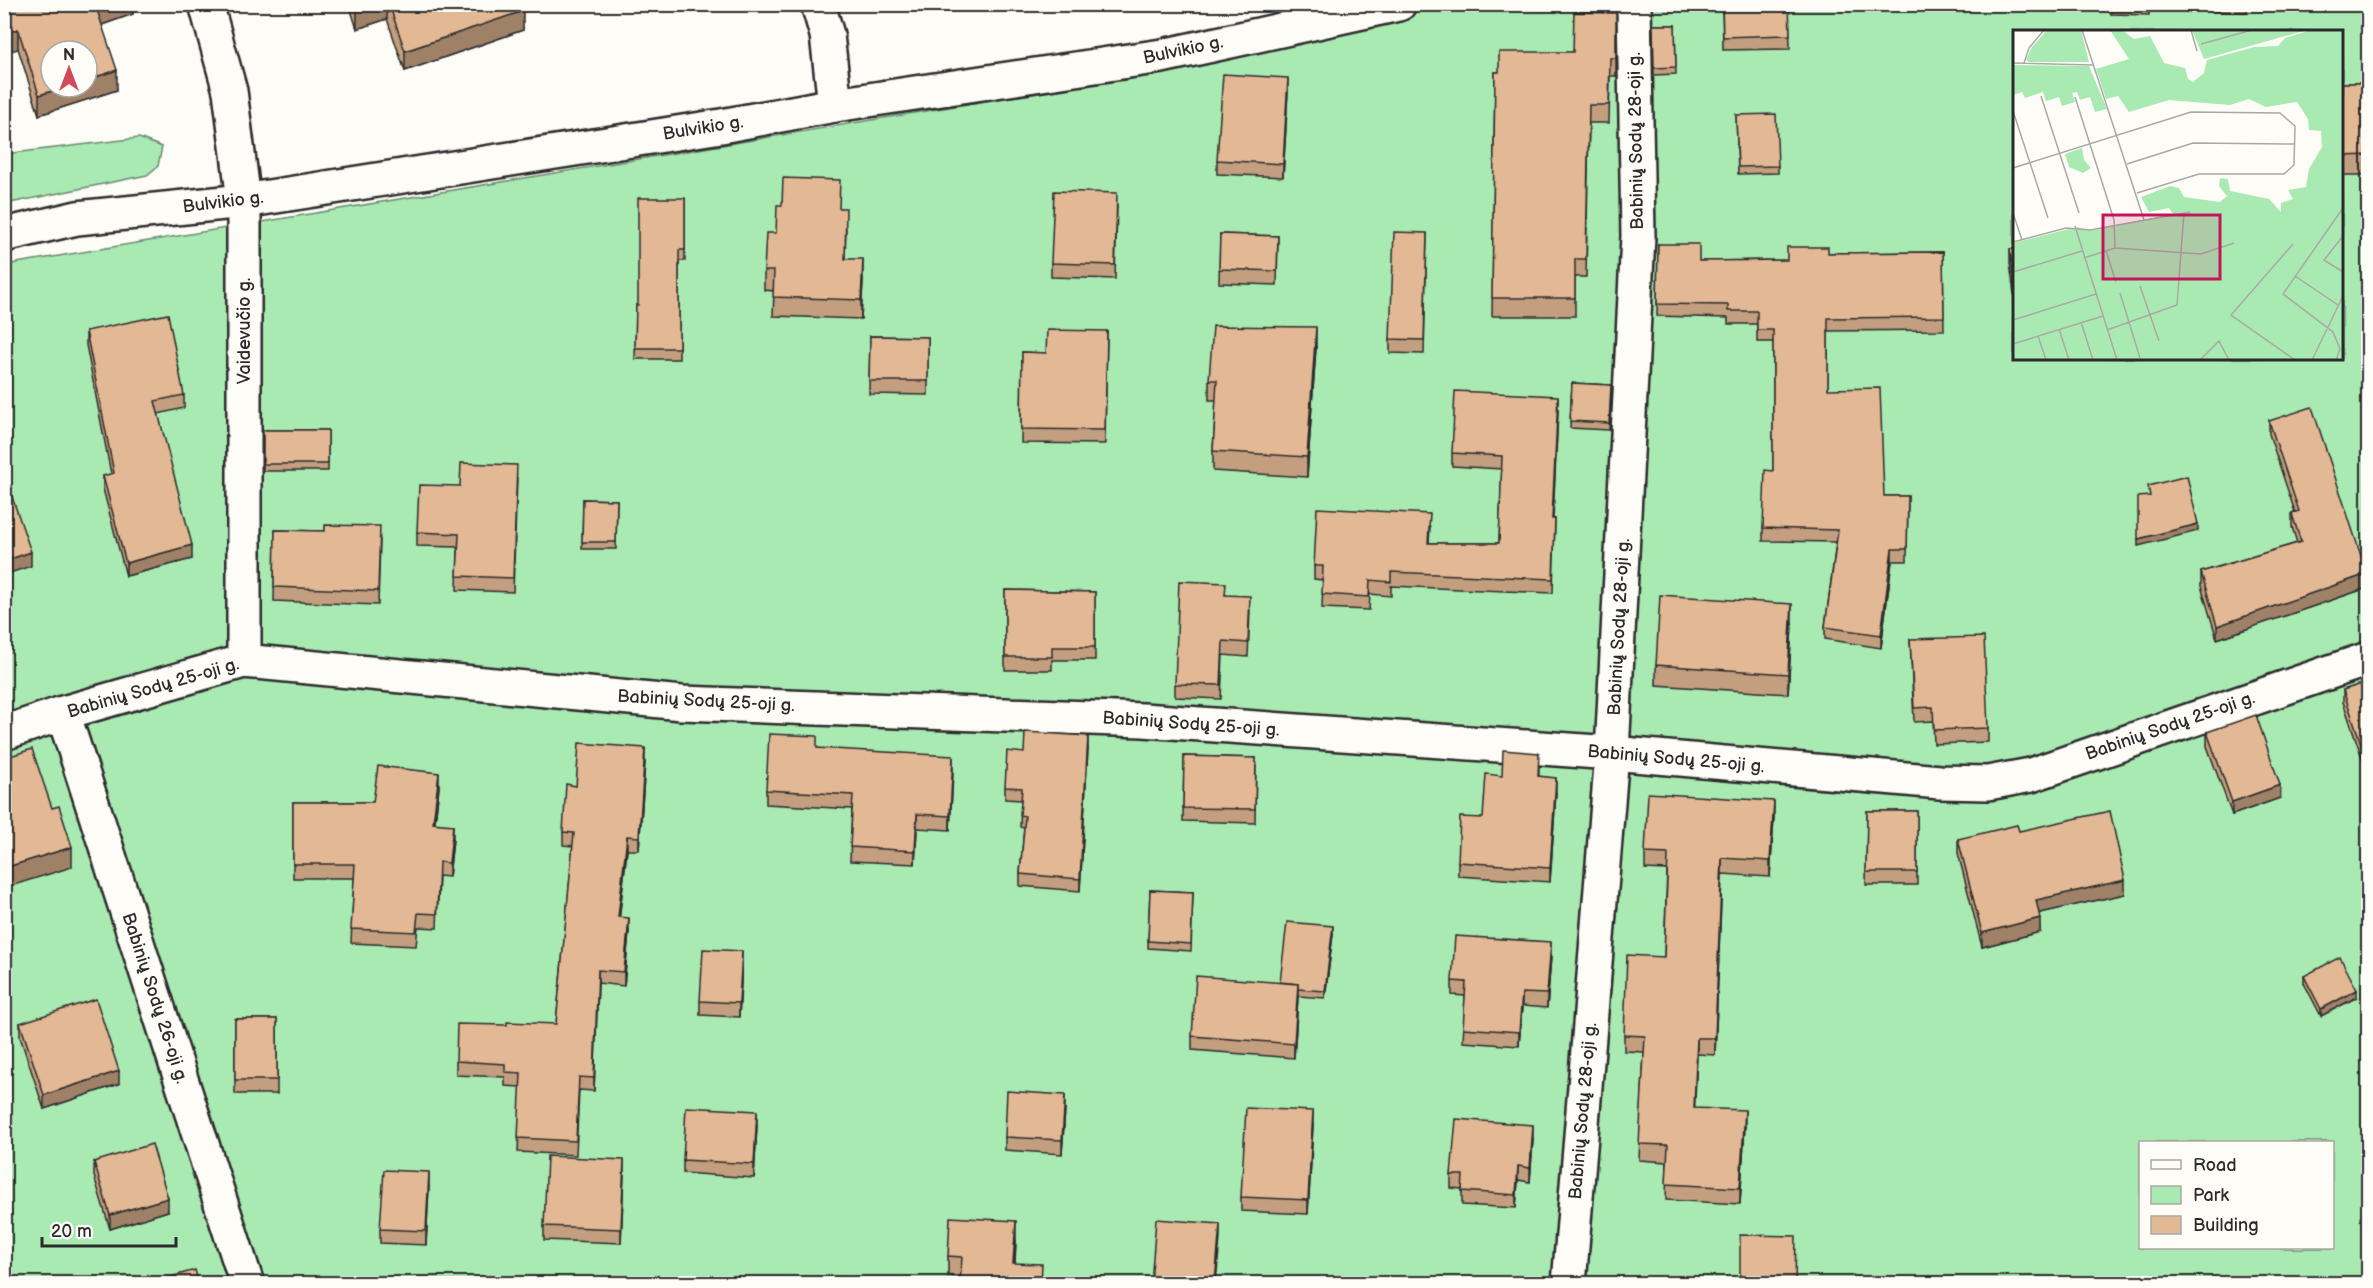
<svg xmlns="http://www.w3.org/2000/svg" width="2373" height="1288" viewBox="0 0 2373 1288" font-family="'Balsamiq Sans',sans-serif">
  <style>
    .green { fill: #a9eab3; stroke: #6a8a6f; stroke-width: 1.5; fill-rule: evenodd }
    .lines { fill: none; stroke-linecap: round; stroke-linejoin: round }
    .street-casing { stroke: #2b2b2b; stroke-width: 38 }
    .street { stroke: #fdfcf7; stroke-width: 33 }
    .wall { fill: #c39e7f; stroke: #2b2b2b; stroke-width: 1.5 }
    .shaded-wall { fill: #9f8168; stroke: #2b2b2b; stroke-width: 1.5 }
    .building { fill: #e3b894; stroke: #2b2b2b; stroke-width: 1.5 }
    .labels { text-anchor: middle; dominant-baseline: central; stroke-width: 4.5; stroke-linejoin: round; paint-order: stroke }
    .street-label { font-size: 18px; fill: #2b2b2b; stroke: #fdfcf7 }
    .inset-road { fill: none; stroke: #a9a8a5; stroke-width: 1.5 }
    .view { fill: #c2185b; fill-opacity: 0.15; stroke: #c2185b; stroke-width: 3 }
    .inset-edge { fill: none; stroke: #2b2b2b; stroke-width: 3 }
  </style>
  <rect width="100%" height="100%" fill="#fdfcf7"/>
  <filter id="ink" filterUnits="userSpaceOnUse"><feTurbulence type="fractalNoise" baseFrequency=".0167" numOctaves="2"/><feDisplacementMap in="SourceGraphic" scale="12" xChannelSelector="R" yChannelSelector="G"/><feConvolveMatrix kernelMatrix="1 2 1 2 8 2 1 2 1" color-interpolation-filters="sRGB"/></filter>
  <g filter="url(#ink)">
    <g class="green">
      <path d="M1333 5H2368V1283L5 1284V265L1189 67ZM2014 32H2342V358H2014ZM2140 1142H2332V1248H2140Z"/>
      <path d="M139 138 162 147 158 166 147 175 5 204V154Z"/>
    </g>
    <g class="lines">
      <defs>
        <g id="street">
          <path d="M206 4 230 91 244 201V661"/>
          <path d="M818 4 827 35 835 105"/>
          <path d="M4 235 77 218 244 201 721 126 835 105 1162 56 1399 4"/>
          <path d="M63 713 247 1284"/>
          <path d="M4 733 63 713 244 661 682 703 1143 720 1612 753 1940 782 1988 783 2031 775 2368 659"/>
          <path d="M1569 1284 1612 753 1638 236 1634 4"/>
        </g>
      </defs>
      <use href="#street" class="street-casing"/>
      <use href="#street" class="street"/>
    </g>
    <g class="wall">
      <path d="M4 4H133V14L102 25 117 90 39 115Z"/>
      <path d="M349 4H521L523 30 405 71 387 19 357 29Z"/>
      <path d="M1722 4H1789L1790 49 1723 50Z"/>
      <path d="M2111 4H2247V12L2149 10V15L2111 14Z"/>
      <path d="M1616 13V76H1610L1609 123H1589L1586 277H1575V316H1492L1495 72H1499L1573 52Z"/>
      <path d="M1653 25H1675L1676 74 1654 75Z"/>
      <rect x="2342" y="83" width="26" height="92"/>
      <path d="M1288 91 1283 177 1217 174V160Z"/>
      <path d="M1736 115 1778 166V173L1738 174Z"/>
      <path d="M685 198V261H679V359H635L636 305H638Z"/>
      <path d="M1117 206 1115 279 1051 277V263Z"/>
      <path d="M840 208 846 228 845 259 863 279 861 319 773 316 774 291 764 290V271L776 233Z"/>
      <path d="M1427 233 1424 354 1390 353V339Z"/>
      <path d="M1220 234 1278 236 1277 285 1219 283Z"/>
      <path d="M1658 244 1699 261 1787 260 1828 253 1943 252 1944 330 1828 331V389L1884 496H1908L1907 561H1892L1881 648 1825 639V627L1836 542 1763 541V528L1773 471V342H1757V324H1728V318L1657 316Z"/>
      <path d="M2010 249H2014V294L2010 263Z"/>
      <path d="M86 331 184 395V408L158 414 192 559 126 576 103 489V476L111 474 86 345Z"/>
      <path d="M1107 331 1105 444 1021 443 1022 352 1046 353Z"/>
      <path d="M870 336 928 337V395L869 394Z"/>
      <path d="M1316 347 1307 477 1213 471V451L1216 400H1209V380Z"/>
      <path d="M1572 383 1611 385 1609 430 1570 428Z"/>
      <path d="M1558 410 1553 519H1555L1553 593 1391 586V596L1370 594 1369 610 1322 608 1323 580 1314 579V566L1430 527 1429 543H1499L1502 469 1452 466V453Z"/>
      <path d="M2269 421 2367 588 2217 639 2201 586V572L2297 543 2292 527V514L2295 512 2269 434Z"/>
      <rect x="263" y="430" width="65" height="41"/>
      <path d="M517 478 513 592 457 590 458 547 417 546V532L460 486Z"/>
      <path d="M583 499 617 500 616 549H582Z"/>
      <path d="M275 530 325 531 380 540 378 605 274 601Z"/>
      <path d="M1005 590 1095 592V660H1052V670H1005Z"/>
      <path d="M1226 595 1250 610 1248 657 1223 655 1221 699 1175 697V684Z"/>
      <path d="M1792 624 1788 694 1656 685V665Z"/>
      <path d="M1910 639 1988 728V742L1934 744 1933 721 1914 722Z"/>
      <path d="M2368 682V769H2366L2343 702V690Z"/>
      <path d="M2207 732 2280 798 2232 815 2207 746Z"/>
      <path d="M817 748 953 770 950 830 917 828 915 864 850 861 852 809 766 804V790Z"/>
      <path d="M1088 748 1080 891 1020 886V874L1024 828 1020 827 1021 800 1005 799V787L1024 753Z"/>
      <path d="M1184 756 1256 758 1255 823 1183 821Z"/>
      <path d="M645 761 639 850H627L619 917 629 931 624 986 598 983 594 1091 579 1090 576 1155 518 1152 521 1087 505 1086V1077L456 1075V1061L507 1025 556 1024 573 846 563 845V832Z"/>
      <path d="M1539 767V777L1556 792 1550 882 1458 876V862L1483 818 1502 776Z"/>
      <path d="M439 787 435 823 453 839 449 877 439 876 437 928 418 927 416 946 351 943 354 878H293V802H373Z"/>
      <path d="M1867 811H1917V885H1866Z"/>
      <path d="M1774 817 1770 877 1722 874 1715 1055 1697 1054 1694 1108 1745 1126 1740 1204 1666 1200 1667 1162 1639 1160 1644 1052 1624 1051V1035L1664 957 1667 870 1645 869V853Z"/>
      <path d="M2019 831 2125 894 2039 913 2040 932 1982 947 1958 853V839Z"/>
      <path d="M1150 890 1193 892 1191 951 1148 948Z"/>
      <path d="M1333 934 1325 998 1298 996 1294 1058 1192 1050V1036L1280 982Z"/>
      <path d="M1551 956 1547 1008 1522 1006 1519 1046 1463 1042 1465 996 1452 995V981Z"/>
      <path d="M742 965 739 1017 700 1015V1001Z"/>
      <path d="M2304 976 2357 997 2321 1016 2304 983Z"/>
      <rect x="235" y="1019" width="42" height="75"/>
      <path d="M20 1023 119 1084 44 1109 20 1037Z"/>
      <path d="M1065 1109 1062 1154 1005 1150V1137Z"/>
      <path d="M757 1125 754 1178 683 1173V1160Z"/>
      <path d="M1313 1125 1308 1214 1241 1211V1197Z"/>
      <path d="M1533 1139 1530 1182 1518 1180 1516 1208 1462 1205V1189L1451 1188V1175Z"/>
      <path d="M94 1162 168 1211 110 1229 94 1176Z"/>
      <path d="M624 1173 621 1243 544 1240V1226Z"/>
      <path d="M429 1186 426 1245 380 1243V1229Z"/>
      <path d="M1016 1241 1015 1263 1042 1284 948 1276V1256Z"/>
    </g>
    <g class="shaded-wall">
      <path d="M103 4H133V14L96 27V7Z"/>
      <path d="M372 4H387V19L357 29V9Z"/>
      <path d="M523 11V30L405 71V51Z"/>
      <path d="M18 29V49L4 53V34Z"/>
      <path d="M117 70V90L39 115V95L65 87H87V80Z"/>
      <path d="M1288 78V91L1283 177V164Z"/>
      <path d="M863 259V279L861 319V300Z"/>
      <path d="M1316 327V347L1307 477V457Z"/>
      <path d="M1558 396V410L1552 533V519Z"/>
      <path d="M2198 524V531L2138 546V539Z"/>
      <path d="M192 545V559L126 576V563Z"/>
      <path d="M1892 549V561L1881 648V635Z"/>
      <path d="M31 552V566L4 575V561Z"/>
      <path d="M2367 574V588L2217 639V626Z"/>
      <path d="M1792 604V624L1788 694V674Z"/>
      <path d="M1088 736V748L1080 891V879Z"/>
      <path d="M645 748V761L639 850V837Z"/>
      <path d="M953 756V770L950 830V816Z"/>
      <path d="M2368 757V769H2366V758Z"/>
      <path d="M439 773V787L433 837V823Z"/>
      <path d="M1556 778V792L1550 882V868Z"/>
      <path d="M2280 785V798L2232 815V802Z"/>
      <path d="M1774 801V817L1770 877V861Z"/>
      <path d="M917 814V828L915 864V851Z"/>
      <path d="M453 825V839L449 877V863Z"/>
      <path d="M627 836V850L618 931V917Z"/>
      <path d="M72 847V867L4 888V868Z"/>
      <path d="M1722 858V874L1715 1055V1038Z"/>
      <path d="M2125 880V894L2036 914V900Z"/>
      <path d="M629 918V931L624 986V972Z"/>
      <path d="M2040 918V932L1982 947V933Z"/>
      <path d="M1333 926V934L1325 998V991Z"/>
      <path d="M1551 942V956L1547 1008V994Z"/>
      <path d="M742 951V965L739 1017V1003Z"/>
      <path d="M598 970V983L594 1091V1078Z"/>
      <path d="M1298 984V997L1294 1058V1044Z"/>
      <path d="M2357 990V997L2321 1016V1009Z"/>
      <path d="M1522 993V1006L1519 1046V1032Z"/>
      <path d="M1697 1038V1054L1694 1124V1108Z"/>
      <path d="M119 1071V1084L44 1109V1095Z"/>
      <path d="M1065 1095V1109L1062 1154V1140Z"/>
      <path d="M1745 1110V1126L1740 1204V1188Z"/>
      <path d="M757 1111V1125L754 1178V1164Z"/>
      <path d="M1313 1111V1125L1308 1214V1200Z"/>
      <path d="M1533 1125V1139L1530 1182V1168Z"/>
      <path d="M624 1160V1173L621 1243V1229Z"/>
      <path d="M1518 1166V1180L1516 1208V1195Z"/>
      <path d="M429 1172V1186L426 1245V1231Z"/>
      <path d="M168 1198V1211L110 1229V1215Z"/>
      <path d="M1016 1221V1241L1013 1283V1263Z"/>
      <path d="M1220 1224V1238L1216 1284H1215Z"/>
    </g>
    <g class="building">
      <path d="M4 4H103L96 7 117 70 87 80V51H51V87H65L39 95 18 29 4 34Z"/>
      <path d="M356 4H372L357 9Z"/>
      <path d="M389 4H521L523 11 405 51Z"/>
      <path d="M1722 4H1789L1790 35 1723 37Z"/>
      <path d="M1574 12 1616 13V58H1610L1609 105H1589L1586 259H1575V298H1492L1495 72H1499V52H1573Z"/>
      <path d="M1653 25H1675L1676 67 1654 68Z"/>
      <path d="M1223 74 1288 78 1283 164 1217 160Z"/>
      <path d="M2342 83H2368V155L2342 156Z"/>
      <path d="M1776 114 1778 166 1738 167 1736 115Z"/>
      <path d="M783 178 840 180 839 208H846L845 259H863L861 300 773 297 774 271H764L766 233H776L777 205H782Z"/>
      <path d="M1054 191 1117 193 1115 265 1051 263Z"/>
      <path d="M638 198H685V250H679V348H635L636 305H638Z"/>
      <path d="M1394 232 1427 233 1424 340 1390 339Z"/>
      <path d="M1220 234 1278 236 1277 271 1219 269Z"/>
      <path d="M1658 244H1699V261L1787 260V247H1828V253L1943 252 1944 317 1828 318V389L1880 388 1884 496H1908L1907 549H1892L1881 635 1825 627 1838 530 1763 528 1765 470 1773 471V330H1757V311H1728V305L1657 304Z"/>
      <path d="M2010 249H2014V280Z"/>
      <path d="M168 314 184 395 155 401 192 545 126 563 103 476 114 473 86 331Z"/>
      <path d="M1213 326 1316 327 1307 457 1213 451 1217 380H1209Z"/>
      <path d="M1047 330 1107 331 1105 430 1021 429 1022 352 1046 353Z"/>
      <path d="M870 336 928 337V381H869Z"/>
      <path d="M1572 383 1611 385 1609 423 1570 421Z"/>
      <path d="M1455 391 1558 396 1552 519H1555L1553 579 1391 572V582L1370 580 1369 597 1322 594 1323 566H1314L1317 508 1430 514 1428 543H1499L1502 456 1452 453Z"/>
      <path d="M2312 407 2367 574 2217 626 2201 572 2301 542 2292 514 2299 511 2269 421Z"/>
      <rect x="263" y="430" width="65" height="34"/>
      <path d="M461 463 517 465 513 578 457 576 459 534 417 532 419 485 460 486Z"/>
      <path d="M2187 476 2198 524 2138 539V497L2150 496 2148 486Z"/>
      <path d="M9 488 31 552 4 561V489Z"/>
      <path d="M583 499 617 500 616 542H582Z"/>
      <path d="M325 525 380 526 378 591 274 587 275 530 325 531Z"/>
      <path d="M1179 581 1226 583 1225 595 1250 596 1248 643 1223 641 1221 685 1175 684Z"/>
      <path d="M1005 590 1095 592V647H1052V657H1005Z"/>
      <path d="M1660 595 1792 604 1788 674 1656 665Z"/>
      <path d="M1984 637 1988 728 1934 730 1933 707 1914 708 1910 639Z"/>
      <path d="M2368 682V757L2366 758 2343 690Z"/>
      <path d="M2256 715 2280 785 2232 802 2207 732Z"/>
      <path d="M1025 732 1088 736 1080 879 1020 874 1025 816 1020 815 1022 788 1005 787 1007 751 1024 753Z"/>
      <path d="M769 734 817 736V748L953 756 950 816 917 814 915 851 850 847 853 795 766 790Z"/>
      <path d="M579 743 645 748 639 837 627 836 618 917 629 918 624 972 598 970 594 1078 579 1077 576 1141 518 1138 521 1073 505 1072V1064L456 1061 457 1024 507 1025V1022L556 1024 574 833 563 832 566 784 576 786Z"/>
      <path d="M32 749 52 808 59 806 72 847 4 868V758Z"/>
      <path d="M1503 750 1539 753 1538 776 1556 778 1550 868 1458 862 1460 817 1483 818 1486 774 1502 776Z"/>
      <path d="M1184 756 1256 758 1255 809 1183 808Z"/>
      <path d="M378 766 439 773 433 823 453 825 449 863 439 862 437 914 418 913 416 932 351 929 355 864H293V802H373Z"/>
      <path d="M1648 793 1774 801 1770 861 1722 858 1715 1038H1697L1694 1108 1745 1110 1740 1188 1666 1184 1668 1145 1639 1144 1645 1036 1624 1035 1627 955 1664 957 1668 854 1645 853Z"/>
      <path d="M1867 811H1917V872H1866Z"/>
      <path d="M2110 811 2125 880 2036 900 2040 918 1982 933 1958 839 2017 825 2019 831Z"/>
      <path d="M1150 890 1193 892 1191 944 1148 941Z"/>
      <path d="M1287 922 1333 926 1325 991 1298 989V984L1280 982Z"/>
      <path d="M1455 936 1551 942 1547 994 1522 993 1519 1032 1463 1028 1466 982 1452 981Z"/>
      <path d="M703 949 742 951 739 1003 700 1001Z"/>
      <path d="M2340 957 2357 990 2321 1009 2304 976Z"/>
      <path d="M1196 976 1298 984 1294 1044 1192 1036Z"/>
      <path d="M96 999 119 1071 44 1095 20 1023Z"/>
      <rect x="235" y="1019" width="42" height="61"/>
      <path d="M1007 1091 1065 1095 1062 1140 1005 1137Z"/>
      <path d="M686 1107 757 1111 754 1164 683 1160Z"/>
      <path d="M1246 1108 1313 1111 1308 1200 1241 1197Z"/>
      <path d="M1456 1119 1533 1125 1530 1168 1518 1166 1516 1195 1462 1191 1463 1175H1451Z"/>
      <path d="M152 1144 168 1198 110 1215 94 1162Z"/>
      <path d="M547 1156 624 1160 621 1229 544 1226Z"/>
      <path d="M384 1170 429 1172 426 1231 380 1229Z"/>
      <path d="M950 1217 1016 1221 1013 1263 1042 1264 1041 1284H960L962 1257 948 1256Z"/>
      <path d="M1156 1219 1220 1224 1215 1284H1151Z"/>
      <path d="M1740 1235 1796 1236 1795 1284H1740Z"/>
      <path d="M195 1270 199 1284H153V1282Z"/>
    </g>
  </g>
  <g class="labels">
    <g class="street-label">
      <text transform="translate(1183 50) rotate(-12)">Bulvikio g.</text>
      <text transform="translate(703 128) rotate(-9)">Bulvikio g.</text>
      <text transform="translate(1636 141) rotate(-91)">Babinių Sodų 28-oji g.</text>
      <text transform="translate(223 202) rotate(-7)">Bulvikio g.</text>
      <text transform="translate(244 331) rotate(-90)">Vaidevučio g.</text>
      <text transform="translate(1619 627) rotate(-87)">Babinių Sodų 28-oji g.</text>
      <text transform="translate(153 688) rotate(-16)">Babinių Sodų 25-oji g.</text>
      <text transform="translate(706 701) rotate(3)">Babinių Sodų 25-oji g.</text>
      <text transform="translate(1191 724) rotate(4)">Babinių Sodų 25-oji g.</text>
      <text transform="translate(2170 726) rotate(-19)">Babinių Sodų 25-oji g.</text>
      <text transform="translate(1676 759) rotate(5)">Babinių Sodų 25-oji g.</text>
      <text transform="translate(155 998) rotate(72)">Babinių Sodų 26-oji g.</text>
      <text transform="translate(1583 1111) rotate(-85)">Babinių Sodų 28-oji g.</text>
    </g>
  </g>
  <g transform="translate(2013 30)">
    <rect width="330" height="330" fill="#fdfcf7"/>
    <path d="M34 0H68L76 32H16L13 30 19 17ZM97 0H109L121 9 137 6 151 33 172 38 175 49 180 52 191 43 194 30 241 17 265 16 272 8 298 0H330V330H0V213L64 197 78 200 160 184 156 178 136 182 128 167 157 156 166 158 171 167 207 172 214 166 206 156 207 148 215 149 217 161 256 169 268 182V173L280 169 275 160 293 157 296 139 309 117 308 101 296 100 295 89 284 72 253 77 236 69 217 75 156 70 116 82 105 66 93 69 83 39 116 29ZM179 0H294L191 29ZM0 35 76 36 94 79 82 82 77 67 67 70 64 62 59 63 62 72 49 76 46 67 33 71 30 62 12 68 9 62 0 65ZM69 118 71 130 78 138 70 143 56 137 52 124Z" fill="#a9eab3"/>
    <path class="inset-road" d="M69 0 131 190M178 0 184 21M188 14 239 0M0 33 80 35M11 33 16 18 31 0M28 66 66 183M62 67 101 190 102 218M0 81 35 188M114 134 180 113 282 114M0 138 178 82 267 83 282 96 281 135 271 144H186L124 163M0 183 9 210M62 196 104 330M330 206 311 230 330 242M0 212 53 198 77 200 177 182M280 214 218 285 282 330M93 221 103 252M71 228 102 218 188 224 221 213M0 242 69 221M282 246 325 275M127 256 146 311M107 263 127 328M0 290 83 264M68 292 80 330M46 299 56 330M94 300 164 275 171 183M25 306 33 330M0 314 90 286M187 330 206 311 216 330M299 330 330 266M323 330 327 319 320 302 270 264 330 178"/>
    <path class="view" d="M90 185H207V249H90Z"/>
    <rect width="330" height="330" class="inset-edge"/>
  </g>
  <rect width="2373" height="1288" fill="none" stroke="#fdfcf7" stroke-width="24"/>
  <rect x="12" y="12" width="2349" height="1264" fill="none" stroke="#2b2b2b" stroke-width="2" filter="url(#ink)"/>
  <rect x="2139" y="1141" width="195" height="108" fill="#fdfcf7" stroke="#a9a8a5" stroke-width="1.5"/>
  <rect x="2151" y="1160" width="30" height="9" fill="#fdfcf7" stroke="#a9a8a5" stroke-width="1.5"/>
  <text x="2193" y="1171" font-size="18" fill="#2b2b2b">Road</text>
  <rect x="2151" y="1186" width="30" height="18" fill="#a9eab3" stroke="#a9a8a5" stroke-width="1.5"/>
  <text x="2193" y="1201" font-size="18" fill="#2b2b2b">Park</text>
  <rect x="2151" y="1216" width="30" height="18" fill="#e3b894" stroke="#a9a8a5" stroke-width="1.5"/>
  <text x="2193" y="1231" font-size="18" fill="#2b2b2b">Building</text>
  <g transform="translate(69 69)"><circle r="28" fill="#fdfcf7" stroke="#a9a8a5" stroke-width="1.5"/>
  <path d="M0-4.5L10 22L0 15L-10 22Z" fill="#d1495b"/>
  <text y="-9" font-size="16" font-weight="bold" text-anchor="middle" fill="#2b2b2b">N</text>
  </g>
  <path d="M42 1237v9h134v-9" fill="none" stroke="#2b2b2b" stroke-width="3"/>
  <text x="51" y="1237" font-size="18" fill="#2b2b2b" stroke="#fdfcf7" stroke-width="4.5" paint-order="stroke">20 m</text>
</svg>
